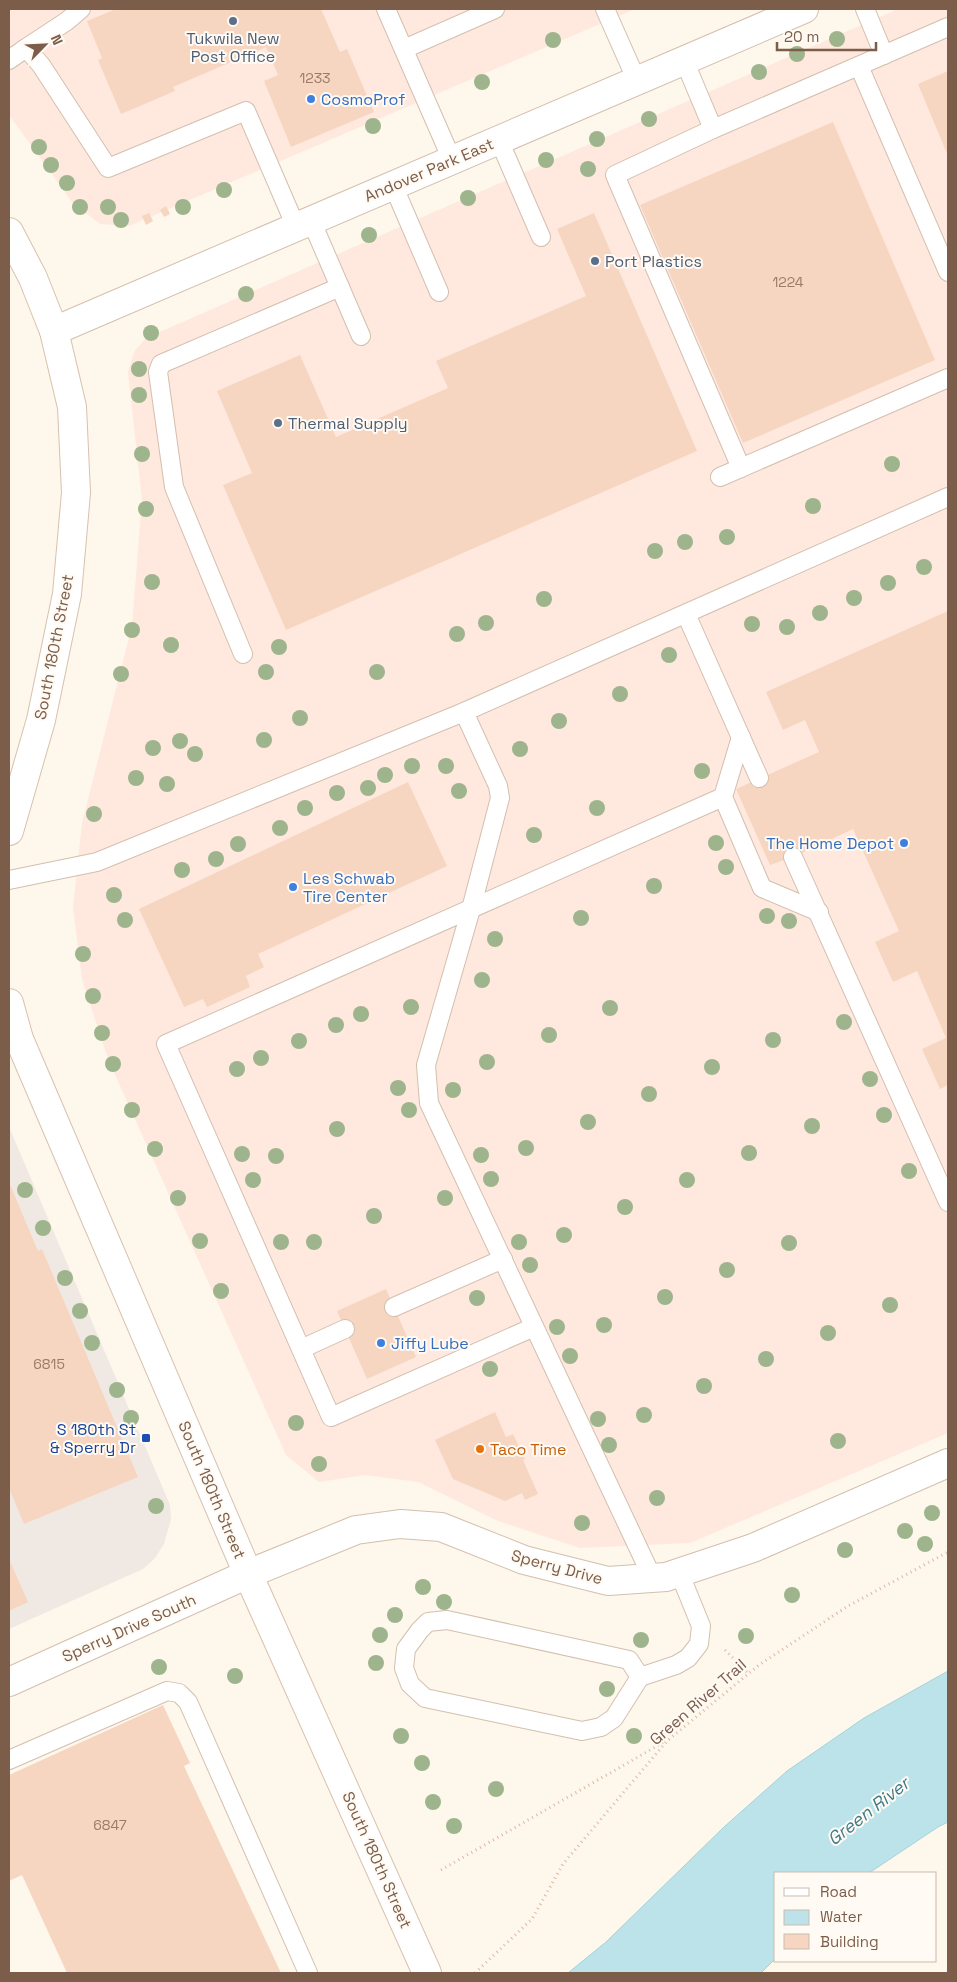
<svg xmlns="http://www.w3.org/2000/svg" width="957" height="1982" viewBox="0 0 957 1982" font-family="'Space Grotesk',sans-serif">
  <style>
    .commercial { fill: #ffe8de }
    .industrial { fill: #f0e9e3 }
    .water { fill: #bce3ea; stroke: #a2d3dd }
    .building { fill: #f6d6c0 }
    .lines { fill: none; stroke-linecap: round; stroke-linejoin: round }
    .service-casing { stroke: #d3bfae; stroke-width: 20 }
    .minor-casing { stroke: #d3bfae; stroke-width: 30 }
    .tertiary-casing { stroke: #d3bfae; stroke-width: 30 }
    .secondary-casing { stroke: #d8c1ae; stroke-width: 30 }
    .path { stroke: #dcb9a2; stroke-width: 3; stroke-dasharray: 1 4; stroke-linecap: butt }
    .service { stroke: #fff; stroke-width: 18 }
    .minor { stroke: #fff; stroke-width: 28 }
    .tertiary { stroke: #fff; stroke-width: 28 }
    .secondary { stroke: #fff; stroke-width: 28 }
    .tree { fill: #9eb48c }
    .service-dot { fill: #5c6f8a; stroke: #fffaf3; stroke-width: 2 }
    .shop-dot { fill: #3f7fe0; stroke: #fffaf3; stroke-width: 2 }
    .transit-dot { fill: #1a4fb4; stroke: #fffaf3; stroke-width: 2 }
    .food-dot { fill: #e8710a; stroke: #fffaf3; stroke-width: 2 }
    .labels { text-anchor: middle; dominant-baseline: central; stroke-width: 4; stroke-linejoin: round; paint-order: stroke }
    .number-label { font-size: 14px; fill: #9a7b68 }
    .service-label { font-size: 16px; fill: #4e5e75; stroke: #fffaf3; text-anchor: start }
    .shop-label { font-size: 16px; fill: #366cbe; stroke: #fffaf3; text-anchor: start }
    .street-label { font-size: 16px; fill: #7c5d4a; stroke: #fffaf3 }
    .transit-label { font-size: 16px; fill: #164399; stroke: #fffaf3; text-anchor: end }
    .food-label { font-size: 16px; fill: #c56008; stroke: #fffaf3; text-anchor: start }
    .water-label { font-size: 18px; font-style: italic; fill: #3f7c8a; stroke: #fffaf3 }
  </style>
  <rect width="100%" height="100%" fill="#fef7eb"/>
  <g class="commercial">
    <path d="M9 9H635L129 226 100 224 72 202 9 115Z"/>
    <path d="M898 9H948V1433L690 1543 580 1548 498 1521 418 1482 365 1475 319 1482 286 1455 108 1059 82 979 73 907 82 823 132 626 142 500 128 372 134 352 146 338Z"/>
  </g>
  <path class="industrial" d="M9 1127 170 1505 171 1519 164 1544 155 1558 143 1569 9 1629Z"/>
  <path class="water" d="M948 1671V1822L938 1827 869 1873H776V1958L761 1973H568L606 1942 724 1827 787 1771 864 1718Z"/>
  <g class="building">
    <path d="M116 9H321L340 52 347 49 374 112 291 147 264 81 278 75 266 47 173 87 175 91 121 114 98 60 102 58 87 21Z"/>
    <path d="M948 71V156L918 84Z"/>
    <path d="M833 122 935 360 743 443 640 205Z"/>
    <path d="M166 206 170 214 164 217 160 210Z"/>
    <path d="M149 213 153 221 146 225 142 216Z"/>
    <path d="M594 213 697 451 286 630 223 485 252 473 217 391 300 355 336 437 448 388 436 361 586 296 557 229Z"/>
    <path d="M948 611V1085L940 1089 922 1049 946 1038 917 971 893 982 875 942 899 931 853 829 793 857 770 865 736 789 819 752 805 720 783 730 766 692Z"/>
    <path d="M408 782 447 866 258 954 264 967 246 976 250 987 207 1007 203 999 184 1007 139 909Z"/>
    <path d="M9 1182 38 1251 42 1249 138 1477 24 1524 9 1488Z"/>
    <path d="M386 1289 416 1357 367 1379 337 1311Z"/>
    <path d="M495 1412 506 1437 513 1434 525 1459 523 1460 538 1494 525 1500 522 1493 505 1501 453 1479 435 1440Z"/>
    <path d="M9 1559 28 1602 9 1611Z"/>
    <path d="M163 1705 190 1763 184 1766 281 1973H67L22 1875 9 1881V1775Z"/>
  </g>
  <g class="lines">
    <defs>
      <g id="service">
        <path d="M386 9 452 160"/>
        <path d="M605 9 637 81"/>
        <path d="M865 9 884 55"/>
        <path d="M26 48 67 21 81 9"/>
        <path d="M404 49 495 9"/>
        <path d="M9 60 26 48 41 65 108 168 246 111 296 227"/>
        <path d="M684 60 713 129"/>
        <path d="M859 66 948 272"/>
        <path d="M499 140 541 237"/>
        <path d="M393 185 439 292"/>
        <path d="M311 220 361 336"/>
        <path d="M741 468 615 175 713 129 948 27"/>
        <path d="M720 477 948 378"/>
        <path d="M686 614 759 778"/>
        <path d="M243 654 174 487 158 372 161 364 340 287"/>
        <path d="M464 712 498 786 500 798 471 909 426 1065 429 1103 652 1577"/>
        <path d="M741 737 723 797 762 888 819 912"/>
        <path d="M793 857 948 1202"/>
        <path d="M9 880 97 862 464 712 948 497"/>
        <path d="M394 1307 503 1259"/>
        <path d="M534 1327 331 1417 166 1044 723 797"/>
        <path d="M301 1349 345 1329"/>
        <path d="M447 1620 629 1660 640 1677 614 1718 601 1727 582 1731 425 1698 410 1684 404 1668 406 1649 420 1630 428 1622Z"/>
        <path d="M640 1677 676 1665 688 1658 699 1644 701 1626 679 1572"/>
        <path d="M9 1760 167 1691 179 1693 188 1702 308 1973"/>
      </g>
      <path id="minor" d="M9 1682 248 1574 356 1530 400 1524 441 1527 524 1560 608 1581 666 1577 753 1548 948 1463"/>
      <path id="tertiary" d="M54 331 804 9"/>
      <g id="secondary">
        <path d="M9 232 33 278 54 331 72 407 76 493 67 594 41 720 9 831"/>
        <path d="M9 1003 19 1039 248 1574 427 1973"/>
      </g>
    </defs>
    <use href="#service" class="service-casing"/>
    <use href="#minor" class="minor-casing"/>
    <use href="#tertiary" class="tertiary-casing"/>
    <use href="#secondary" class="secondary-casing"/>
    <g class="path">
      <path d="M725 1650 749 1674"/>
      <path d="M441 1870 664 1742"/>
      <path d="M475 1973 532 1919 563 1864 667 1741 759 1665 848 1606 948 1552"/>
    </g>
    <use href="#service" class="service"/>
    <use href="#minor" class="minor"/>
    <use href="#tertiary" class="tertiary"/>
    <use href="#secondary" class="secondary"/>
  </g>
  <g class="tree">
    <circle cx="837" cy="39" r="8"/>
    <circle cx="553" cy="40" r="8"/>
    <circle cx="797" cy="54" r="8"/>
    <circle cx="759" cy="72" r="8"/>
    <circle cx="482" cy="82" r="8"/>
    <circle cx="649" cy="119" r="8"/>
    <circle cx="373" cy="126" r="8"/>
    <circle cx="597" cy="139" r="8"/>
    <circle cx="39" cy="147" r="8"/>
    <circle cx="546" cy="160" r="8"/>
    <circle cx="51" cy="165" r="8"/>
    <circle cx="588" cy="169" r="8"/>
    <circle cx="67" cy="183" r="8"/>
    <circle cx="224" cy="190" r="8"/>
    <circle cx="468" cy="198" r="8"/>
    <circle cx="80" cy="207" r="8"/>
    <circle cx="108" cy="207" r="8"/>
    <circle cx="183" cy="207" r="8"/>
    <circle cx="121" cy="220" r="8"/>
    <circle cx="369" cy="235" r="8"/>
    <circle cx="246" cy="294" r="8"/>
    <circle cx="151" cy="333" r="8"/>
    <circle cx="139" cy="369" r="8"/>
    <circle cx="139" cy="395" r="8"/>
    <circle cx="142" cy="454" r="8"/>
    <circle cx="892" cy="464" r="8"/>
    <circle cx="813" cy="506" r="8"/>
    <circle cx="146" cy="509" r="8"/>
    <circle cx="727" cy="537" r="8"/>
    <circle cx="685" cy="542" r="8"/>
    <circle cx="655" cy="551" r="8"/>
    <circle cx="924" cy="567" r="8"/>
    <circle cx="152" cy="582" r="8"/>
    <circle cx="888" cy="583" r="8"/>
    <circle cx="854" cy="598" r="8"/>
    <circle cx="544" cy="599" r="8"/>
    <circle cx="820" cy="613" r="8"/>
    <circle cx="486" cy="623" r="8"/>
    <circle cx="752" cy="624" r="8"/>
    <circle cx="787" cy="627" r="8"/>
    <circle cx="132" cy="630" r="8"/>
    <circle cx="457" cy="634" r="8"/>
    <circle cx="171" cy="645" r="8"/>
    <circle cx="279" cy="647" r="8"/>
    <circle cx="669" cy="655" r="8"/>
    <circle cx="266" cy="672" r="8"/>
    <circle cx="377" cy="672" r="8"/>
    <circle cx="121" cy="674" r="8"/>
    <circle cx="620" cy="694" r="8"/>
    <circle cx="300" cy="718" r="8"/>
    <circle cx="559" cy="721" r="8"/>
    <circle cx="264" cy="740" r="8"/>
    <circle cx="180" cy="741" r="8"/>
    <circle cx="153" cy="748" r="8"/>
    <circle cx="520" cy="749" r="8"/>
    <circle cx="195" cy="754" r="8"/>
    <circle cx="412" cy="766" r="8"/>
    <circle cx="446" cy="766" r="8"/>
    <circle cx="702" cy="771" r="8"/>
    <circle cx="385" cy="775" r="8"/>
    <circle cx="136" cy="778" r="8"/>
    <circle cx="167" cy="784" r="8"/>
    <circle cx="368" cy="788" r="8"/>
    <circle cx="459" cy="791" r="8"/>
    <circle cx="337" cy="793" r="8"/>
    <circle cx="305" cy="808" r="8"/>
    <circle cx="597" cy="808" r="8"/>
    <circle cx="94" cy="814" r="8"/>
    <circle cx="280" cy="828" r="8"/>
    <circle cx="534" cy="835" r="8"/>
    <circle cx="716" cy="843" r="8"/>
    <circle cx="238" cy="844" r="8"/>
    <circle cx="216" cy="859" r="8"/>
    <circle cx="726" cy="867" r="8"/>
    <circle cx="182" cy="870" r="8"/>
    <circle cx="654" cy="886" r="8"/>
    <circle cx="114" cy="895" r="8"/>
    <circle cx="767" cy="916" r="8"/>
    <circle cx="581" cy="918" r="8"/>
    <circle cx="125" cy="920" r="8"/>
    <circle cx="789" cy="921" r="8"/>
    <circle cx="495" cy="939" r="8"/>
    <circle cx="83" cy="954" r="8"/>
    <circle cx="482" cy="980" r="8"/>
    <circle cx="93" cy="996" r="8"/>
    <circle cx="411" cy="1007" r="8"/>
    <circle cx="610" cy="1008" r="8"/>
    <circle cx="361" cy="1014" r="8"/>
    <circle cx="844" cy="1022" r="8"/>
    <circle cx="336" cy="1025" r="8"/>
    <circle cx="102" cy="1033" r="8"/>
    <circle cx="549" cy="1035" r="8"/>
    <circle cx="773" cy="1040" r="8"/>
    <circle cx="299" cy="1041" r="8"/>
    <circle cx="261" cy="1058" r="8"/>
    <circle cx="487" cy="1062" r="8"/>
    <circle cx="113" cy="1064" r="8"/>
    <circle cx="712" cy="1067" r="8"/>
    <circle cx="237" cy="1069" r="8"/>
    <circle cx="870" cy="1079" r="8"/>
    <circle cx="398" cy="1088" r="8"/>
    <circle cx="453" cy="1090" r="8"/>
    <circle cx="649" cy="1094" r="8"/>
    <circle cx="132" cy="1110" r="8"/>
    <circle cx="409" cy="1110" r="8"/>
    <circle cx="884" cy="1115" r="8"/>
    <circle cx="588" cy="1122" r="8"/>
    <circle cx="812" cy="1126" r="8"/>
    <circle cx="337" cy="1129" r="8"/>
    <circle cx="526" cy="1148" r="8"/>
    <circle cx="155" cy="1149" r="8"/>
    <circle cx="749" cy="1153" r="8"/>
    <circle cx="242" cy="1154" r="8"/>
    <circle cx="481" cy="1155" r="8"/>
    <circle cx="276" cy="1156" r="8"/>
    <circle cx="909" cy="1171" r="8"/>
    <circle cx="491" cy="1179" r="8"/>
    <circle cx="253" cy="1180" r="8"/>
    <circle cx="687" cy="1180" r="8"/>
    <circle cx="25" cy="1190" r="8"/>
    <circle cx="178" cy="1198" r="8"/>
    <circle cx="445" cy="1198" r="8"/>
    <circle cx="625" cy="1207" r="8"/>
    <circle cx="374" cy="1216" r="8"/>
    <circle cx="43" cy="1228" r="8"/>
    <circle cx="564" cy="1235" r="8"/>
    <circle cx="200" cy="1241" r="8"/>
    <circle cx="281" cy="1242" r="8"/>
    <circle cx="314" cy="1242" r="8"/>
    <circle cx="519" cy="1242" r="8"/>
    <circle cx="789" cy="1243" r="8"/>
    <circle cx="530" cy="1265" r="8"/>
    <circle cx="727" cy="1270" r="8"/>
    <circle cx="65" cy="1278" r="8"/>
    <circle cx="221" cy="1291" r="8"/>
    <circle cx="665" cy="1297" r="8"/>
    <circle cx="477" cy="1298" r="8"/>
    <circle cx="890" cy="1305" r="8"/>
    <circle cx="80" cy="1311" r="8"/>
    <circle cx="604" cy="1325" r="8"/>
    <circle cx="557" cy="1327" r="8"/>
    <circle cx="828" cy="1333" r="8"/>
    <circle cx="92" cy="1343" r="8"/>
    <circle cx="570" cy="1356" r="8"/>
    <circle cx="766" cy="1359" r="8"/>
    <circle cx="490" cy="1369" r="8"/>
    <circle cx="704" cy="1386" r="8"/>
    <circle cx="117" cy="1390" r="8"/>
    <circle cx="644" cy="1415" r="8"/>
    <circle cx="131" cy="1418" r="8"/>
    <circle cx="598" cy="1419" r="8"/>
    <circle cx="296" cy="1423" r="8"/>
    <circle cx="838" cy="1441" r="8"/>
    <circle cx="609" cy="1445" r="8"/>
    <circle cx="319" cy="1464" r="8"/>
    <circle cx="657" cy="1498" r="8"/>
    <circle cx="156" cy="1506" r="8"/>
    <circle cx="932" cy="1513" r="8"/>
    <circle cx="582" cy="1523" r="8"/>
    <circle cx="905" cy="1531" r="8"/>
    <circle cx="925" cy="1544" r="8"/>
    <circle cx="845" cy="1550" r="8"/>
    <circle cx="423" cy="1587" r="8"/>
    <circle cx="792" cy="1595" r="8"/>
    <circle cx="444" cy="1602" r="8"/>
    <circle cx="395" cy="1615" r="8"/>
    <circle cx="380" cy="1635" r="8"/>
    <circle cx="746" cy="1636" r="8"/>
    <circle cx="641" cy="1640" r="8"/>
    <circle cx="376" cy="1663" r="8"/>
    <circle cx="159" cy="1667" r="8"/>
    <circle cx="235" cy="1676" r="8"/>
    <circle cx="607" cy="1689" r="8"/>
    <circle cx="401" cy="1736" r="8"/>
    <circle cx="634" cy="1736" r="8"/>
    <circle cx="422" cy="1763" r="8"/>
    <circle cx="496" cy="1789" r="8"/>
    <circle cx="433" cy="1802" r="8"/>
    <circle cx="454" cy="1826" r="8"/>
  </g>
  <g class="service-dot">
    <circle cx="233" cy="21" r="5"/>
    <circle cx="595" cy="261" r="5"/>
    <circle cx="278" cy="423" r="5"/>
  </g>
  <g class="shop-dot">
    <circle cx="311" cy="99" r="5"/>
    <circle cx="904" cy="843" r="5"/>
    <circle cx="293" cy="887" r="5"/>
    <circle cx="381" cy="1343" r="5"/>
  </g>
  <rect class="transit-dot" x="141" y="1433" width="10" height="10" rx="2.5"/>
  <circle class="food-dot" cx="480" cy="1449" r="5"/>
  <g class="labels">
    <g class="number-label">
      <text x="315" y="78">1233</text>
      <text x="788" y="282">1224</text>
      <text x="49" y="1364">6815</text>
      <text x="110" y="1825">6847</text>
    </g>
    <g class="service-label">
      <text x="233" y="38" text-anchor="middle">Tukwila New<tspan x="233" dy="18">Post Office</tspan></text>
      <text x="605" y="261">Port Plastics</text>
      <text x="288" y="423">Thermal Supply</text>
    </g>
    <g class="shop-label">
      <text x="321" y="99">CosmoProf</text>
      <text x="894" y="843" text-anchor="end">The Home Depot</text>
      <text x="303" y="878">Les Schwab<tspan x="303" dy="18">Tire Center</tspan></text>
      <text x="391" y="1343">Jiffy Lube</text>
    </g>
    <g class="street-label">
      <text transform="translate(429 170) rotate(-23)">Andover Park East</text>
      <text transform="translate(54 647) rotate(-79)">South 180th Street</text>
      <text transform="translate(212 1490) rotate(67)">South 180th Street</text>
      <text transform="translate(557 1567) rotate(15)">Sperry Drive</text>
      <text transform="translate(129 1628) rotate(-24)">Sperry Drive South</text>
      <text transform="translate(698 1702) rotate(-41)">Green River Trail</text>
      <text transform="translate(377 1860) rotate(66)">South 180th Street</text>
    </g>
    <g class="transit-label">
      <text x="136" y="1429">S 180th St<tspan x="136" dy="18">&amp; Sperry Dr</tspan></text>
    </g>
    <g class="food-label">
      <text x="490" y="1449">Taco Time</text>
    </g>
    <g class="water-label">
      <text transform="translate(868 1811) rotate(-38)">Green River</text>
    </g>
  </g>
  <rect width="957" height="1982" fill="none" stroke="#7c5d4a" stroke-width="20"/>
  <rect x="774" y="1872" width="162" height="90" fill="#fffaf3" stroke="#cbbbaf"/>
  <rect x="784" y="1888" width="25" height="8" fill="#ffffff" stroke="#cbbbaf"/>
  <text x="820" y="1897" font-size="15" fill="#7c5d4a">Road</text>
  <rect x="784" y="1910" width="25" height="15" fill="#bce3ea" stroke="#cbbbaf"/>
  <text x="820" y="1922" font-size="15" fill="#7c5d4a">Water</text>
  <rect x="784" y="1934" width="25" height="15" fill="#f6d6c0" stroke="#cbbbaf"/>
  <text x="820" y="1947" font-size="15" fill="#7c5d4a">Building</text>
  <g transform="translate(45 45) rotate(66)" stroke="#fffaf3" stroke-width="4" paint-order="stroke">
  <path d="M0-4L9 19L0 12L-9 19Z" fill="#7c5d4a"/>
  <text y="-8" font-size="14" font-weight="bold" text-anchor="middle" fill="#7c5d4a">N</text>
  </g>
  <path d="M777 42v8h99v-8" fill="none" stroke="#7c5d4a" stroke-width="2.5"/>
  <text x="784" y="42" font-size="15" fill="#7c5d4a" stroke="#fffaf3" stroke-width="4" paint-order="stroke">20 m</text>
</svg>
